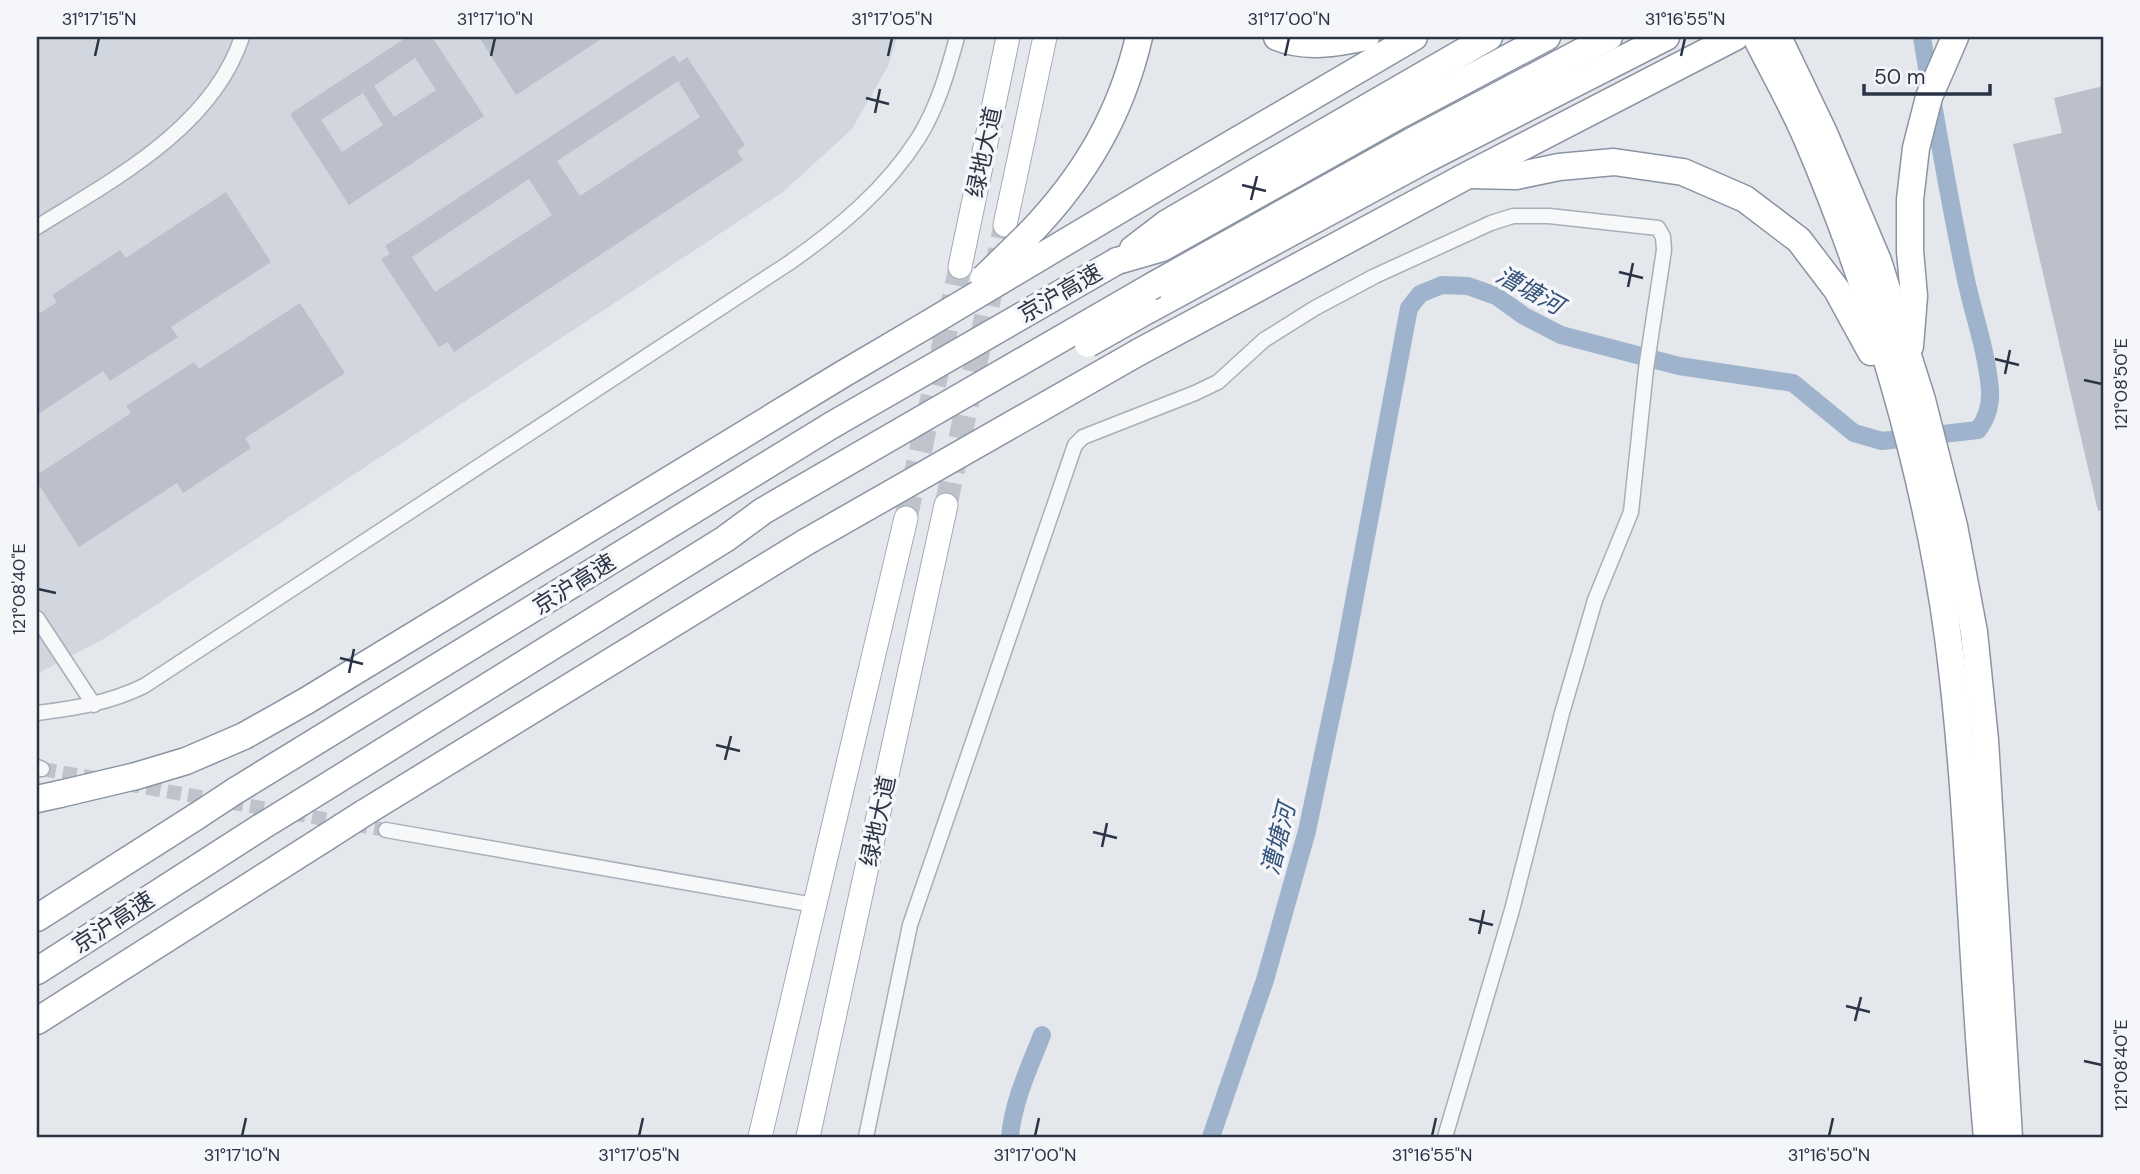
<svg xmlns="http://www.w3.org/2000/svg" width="2140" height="1174" viewBox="0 0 2140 1174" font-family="'DM Sans','Noto Sans SC',sans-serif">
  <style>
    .built { fill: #d2d6de }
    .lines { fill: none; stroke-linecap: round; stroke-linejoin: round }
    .canal { stroke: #9fb4cc; stroke-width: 18 }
    .building { fill: #bbc0ca; fill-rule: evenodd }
    .street-tunnel { stroke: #bfc3cb; stroke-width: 14; stroke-dasharray: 14 7; stroke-linecap: butt }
    .primary-tunnel { stroke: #bfc3cb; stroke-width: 23; stroke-dasharray: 23 11; stroke-linecap: butt }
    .street-casing { stroke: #a9aeb7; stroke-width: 17 }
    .primary-casing { stroke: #a3abb8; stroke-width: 25 }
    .highway-casing { stroke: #8b94a3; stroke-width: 29 }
    .street { stroke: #f7f8fa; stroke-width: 14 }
    .primary { stroke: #fff; stroke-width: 23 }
    .highway { stroke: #fff; stroke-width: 26 }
    .highway-bridge-casing { stroke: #8b94a3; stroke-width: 29; stroke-linecap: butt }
    .highway-bridge { stroke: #fff; stroke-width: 26 }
    .ticks { fill: none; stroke: #2b3445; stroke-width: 2.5 }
    .labels { text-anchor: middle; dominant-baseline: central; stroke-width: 7; stroke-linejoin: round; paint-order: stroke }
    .street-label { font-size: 23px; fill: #2b3445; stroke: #f4f6f9 }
    .water-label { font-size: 24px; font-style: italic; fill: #34527a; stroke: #f4f6f9 }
    .neatline { fill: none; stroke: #2b3445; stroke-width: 2.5 }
    .ticks-label { font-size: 18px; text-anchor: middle; fill: #2b3445 }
  </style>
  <rect width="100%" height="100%" fill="#e4e7ec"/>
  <path class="built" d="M37 37H897L888 66 852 129 783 192 107 637 37 674Z"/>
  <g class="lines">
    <g class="canal">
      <path d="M1010 1137C1013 1102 1029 1068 1042 1035"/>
      <path d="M1211 1137 1265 980 1307 831 1343 660 1409 308 1420 294 1442 285 1468 286 1496 296 1524 316 1561 335 1679 366 1793 383 1854 433 1882 441 1978 430C1987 418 1991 405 1990 390 1987 353 1974 316 1966 280 1949 199 1935 118 1922 37"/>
    </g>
  </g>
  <g class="building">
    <path d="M407 37H432L484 116 349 205 290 114ZM415 58 436 90 394 117 374 86ZM363 93 383 125 342 152 321 120Z"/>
    <path d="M479 37H604L516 95Z"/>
    <path d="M674 55 679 63 687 57 745 145 737 151 743 160 454 352 448 342 439 347 381 259 390 254 385 246ZM678 81 700 117 580 196 557 161ZM529 179 552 215 435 292 412 257Z"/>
    <path d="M2103 86V510L2098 511 2013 144 2062 133 2054 98Z"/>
    <path d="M226 192 271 262 171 327 178 337 110 381 103 371 37 415V315L57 302 52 295 120 250 126 258Z"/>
    <path d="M300 303 345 373 245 438 251 448 183 493 177 483 79 547 37 482V475L131 413 126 406 194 362 199 369Z"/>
  </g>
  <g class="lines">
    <g class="street-tunnel">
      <path d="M42 769 99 779"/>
      <path d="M126 784 386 830"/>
    </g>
    <g class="primary-tunnel">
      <path d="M946 505 1005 225"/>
      <path d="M906 518 960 267"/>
    </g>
    <defs>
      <g id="street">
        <path d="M37 227C114 179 212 128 242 37"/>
        <path d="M37 618 94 705"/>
        <path d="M37 713C76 708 109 703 144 686L789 263C839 228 886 189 919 137 938 106 948 71 957 37"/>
        <path d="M37 767 42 769"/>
        <path d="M386 830 814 905"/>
        <path d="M866 1137 910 925 1075 445 1083 437 1195 393 1218 382 1264 340 1315 308 1375 276 1491 223 1513 216H1549L1658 228 1663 237 1664 250 1646 369 1631 512 1595 600 1562 713 1512 910 1445 1137"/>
      </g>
      <g id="primary">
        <path d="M1005 225 1045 37"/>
        <path d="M960 267 1008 37"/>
        <path d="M760 1137 906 518"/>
        <path d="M808 1137 946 505"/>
      </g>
      <g id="highway">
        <path d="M1277 37C1305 49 1338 43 1366 37"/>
        <path d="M1756 37C1773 71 1792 104 1807 139 1872 291 1926 472 1948 637 1970 803 1971 971 1987 1137"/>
        <path d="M1778 37 1824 133 1878 261 1922 400 1954 526 1974 632 1985 740 2009 1137"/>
        <path d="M1178 175 1414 37"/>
        <path d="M1470 175 1516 176 1559 167 1614 162 1683 172 1745 199 1799 240 1837 290 1871 352"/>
        <path d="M1029 234C1084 177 1121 115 1139 37"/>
        <path d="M1133 249 1167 223 1489 37"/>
        <path d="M1117 261 1162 248 1398 116 1547 37"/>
        <path d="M1154 285 1412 141 1609 37"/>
        <path d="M1148 310 1423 161 1666 37"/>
        <path d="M1910 346 1914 296 1910 251V200L1916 148 1929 97 1955 37"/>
        <path d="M1139 352 1468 175 1735 37"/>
        <path d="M136 776 186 761 244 736 306 701 843 374 923 327"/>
        <path d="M235 791 832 425"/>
        <path d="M37 799 60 794"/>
        <path d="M300 803 725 539 763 511 820 478"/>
        <path d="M364 813 806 542"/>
        <path d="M37 918 197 816"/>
        <path d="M37 971 261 827"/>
        <path d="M37 1021 325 838"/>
      </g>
    </defs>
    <use href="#street" class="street-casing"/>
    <use href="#primary" class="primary-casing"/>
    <use href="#highway" class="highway-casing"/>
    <use href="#street" class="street"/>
    <use href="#primary" class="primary"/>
    <use href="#highway" class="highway"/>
    <defs>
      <g id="highway-bridge">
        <path d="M984 278 1029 234"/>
        <path d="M923 327 1178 175"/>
        <path d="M1088 344 1148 310"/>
        <path d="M832 425 1117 261"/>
        <path d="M820 478 1154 285"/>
        <path d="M806 542 1139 352"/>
        <path d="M60 794 136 776"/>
        <path d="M197 816 235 791"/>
        <path d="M261 827 300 803"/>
        <path d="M325 838 364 813"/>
      </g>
    </defs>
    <use href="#highway-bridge" class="highway-bridge-casing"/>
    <use href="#highway-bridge" class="highway-bridge"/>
  </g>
  <path class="ticks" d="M95 56 99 38M491 56 495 38M888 56 892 38M1285 56 1289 38M1681 56 1685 38M866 98 889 104M875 113 880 89M1242 185 1266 191M1251 200 1257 176M1619 272 1643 278M1628 287 1633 263M1995 359 2019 365M2005 374 2010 350M2084 380 2102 384M38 589 56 593M340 658 363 664M349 673 354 649M716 745 740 751M725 760 731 736M1093 832 1117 838M1102 847 1107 823M1469 919 1493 925M1479 934 1484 910M1846 1006 1870 1012M1855 1021 1861 997M2084 1061 2102 1065M242 1136 246 1118M639 1136 643 1118M1035 1136 1039 1118M1432 1136 1436 1118M1829 1136 1833 1118"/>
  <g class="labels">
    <g class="street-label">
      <text transform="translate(984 152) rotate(-78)">绿地大道</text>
      <text transform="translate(1060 293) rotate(-30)">京沪高速</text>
      <text transform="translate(574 584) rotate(-32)">京沪高速</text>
      <text transform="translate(878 821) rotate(-78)">绿地大道</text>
      <text transform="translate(113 922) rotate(-33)">京沪高速</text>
    </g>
    <g class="water-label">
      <text transform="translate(1530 290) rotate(29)">漕塘河</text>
      <text transform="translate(1278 839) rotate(-76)">漕塘河</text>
    </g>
  </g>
  <rect width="2140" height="1174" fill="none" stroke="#f4f6f9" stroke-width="77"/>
  <path d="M1864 84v10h126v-10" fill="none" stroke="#2b3445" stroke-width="3.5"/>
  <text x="1874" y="84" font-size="21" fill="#2b3445" stroke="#f4f6f9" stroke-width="5" paint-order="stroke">50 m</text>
  <rect x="38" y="38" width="2064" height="1098" class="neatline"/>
  <g class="ticks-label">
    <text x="99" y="25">31°17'15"N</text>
    <text x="495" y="25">31°17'10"N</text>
    <text x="892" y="25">31°17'05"N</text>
    <text x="1289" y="25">31°17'00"N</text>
    <text x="1685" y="25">31°16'55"N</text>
    <text transform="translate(2121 384) rotate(-90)" y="6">121°08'50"E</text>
    <text transform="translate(19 589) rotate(-90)" y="6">121°08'40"E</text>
    <text transform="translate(2121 1065) rotate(-90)" y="6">121°08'40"E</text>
    <text x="242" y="1161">31°17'10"N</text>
    <text x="639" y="1161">31°17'05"N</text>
    <text x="1035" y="1161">31°17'00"N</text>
    <text x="1432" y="1161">31°16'55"N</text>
    <text x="1829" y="1161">31°16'50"N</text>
  </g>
</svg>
